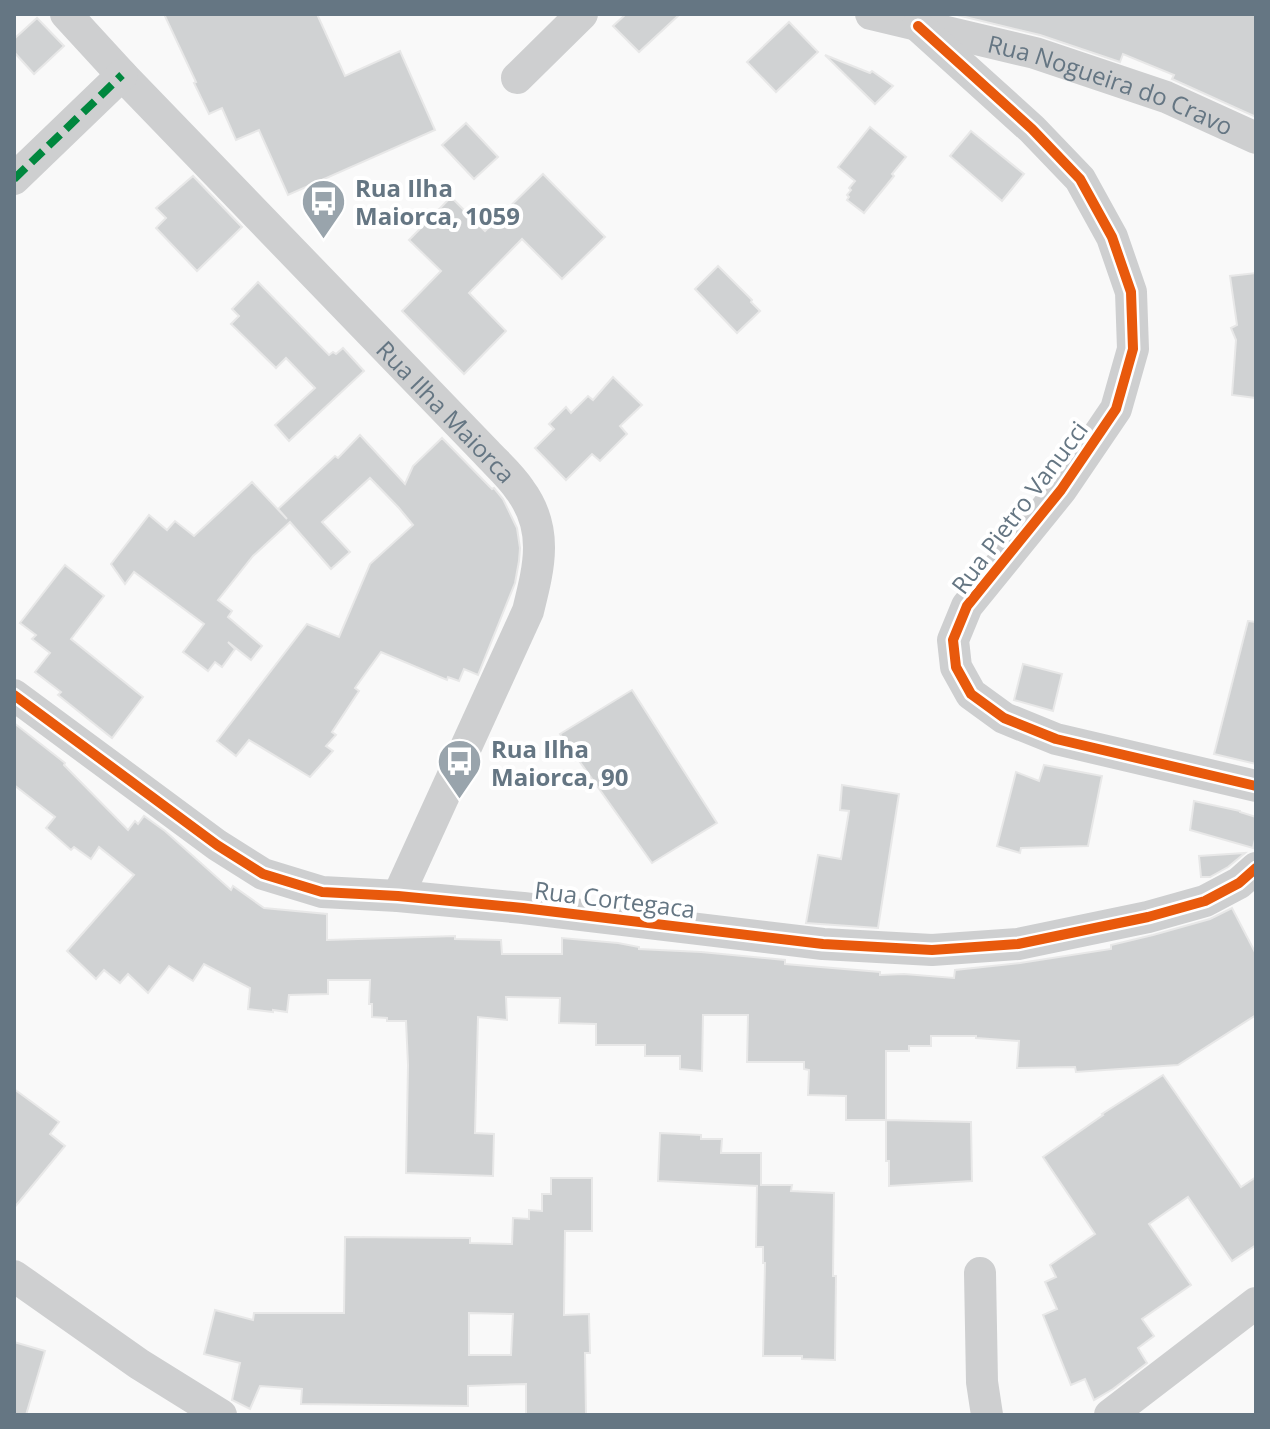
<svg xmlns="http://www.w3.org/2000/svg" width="1270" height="1429" viewBox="0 0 1270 1429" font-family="'Open Sans',sans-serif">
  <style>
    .building { fill: #d0d2d3; stroke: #e8e8e8; stroke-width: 2; fill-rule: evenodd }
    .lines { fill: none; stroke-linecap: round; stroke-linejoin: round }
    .minor { stroke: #cecfd0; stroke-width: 32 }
    .quiet { stroke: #00873e; stroke-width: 8; stroke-dasharray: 16 8; stroke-linecap: butt }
    .cycleway-casing { stroke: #fff; stroke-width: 15 }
    .cycleway { stroke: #e8590c; stroke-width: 10 }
    .labels { text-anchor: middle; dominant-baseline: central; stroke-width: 8; stroke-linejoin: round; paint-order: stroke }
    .street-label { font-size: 24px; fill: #657683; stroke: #fff }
    .poi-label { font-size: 24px; font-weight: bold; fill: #657683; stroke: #fff; text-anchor: start }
  </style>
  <rect width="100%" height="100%" fill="#f9f9f9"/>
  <g class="building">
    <path d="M164 14H317L345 76 400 51 435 130 288 195 259 130 236 140 222 108 209 114 194 83 196 82Z"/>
    <path d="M626 14H680L639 52 613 26Z"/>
    <path d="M953 14H1256V117L1172 79 1174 75 1123 54 1120 62 1040 35Z"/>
    <path d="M37 18 64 46 34 74 14 52V39Z"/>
    <path d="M789 22 818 52 776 92 747 62Z"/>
    <path d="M825 55 870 73 872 71 893 86 875 104Z"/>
    <path d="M466 123 498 157 474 179 442 145Z"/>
    <path d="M870 127 906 157 892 174 894 176 864 213 847 200 849 197 847 195 851 190 849 188 855 181 838 167Z"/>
    <path d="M971 131 1024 174 1002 201 950 156Z"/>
    <path d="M543 174 605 237 562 279 522 239 469 293 506 331 464 374 402 311 441 271 409 240 451 197 485 231Z"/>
    <path d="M193 176 242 227 197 271 156 228 166 218 156 208Z"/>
    <path d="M718 266 752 300 751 302 760 311 737 333 695 289Z"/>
    <path d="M1256 273V398L1232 395 1236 340 1231 328 1237 325 1230 276Z"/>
    <path d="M258 282 329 355 333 352 336 354 343 348 364 371 289 441 275 425 315 388 286 358 276 368 231 324 239 316 232 309Z"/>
    <path d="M613 377 642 405 620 426 627 434 600 461 592 454 566 480 535 448 554 429 549 424 566 407 571 413 588 396 593 400Z"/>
    <path d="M360 435 405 484 413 466 442 438 492 489 494 488 503 499 517 528 520 548 519 561 515 583 478 675 464 669 459 681 448 677 447 680 381 652 355 688 359 691 332 732 336 735 326 746 333 751 310 777 249 740 236 756 217 741 307 624 339 637 370 564 413 525 399 508 370 478 322 522 350 552 331 569 290 522 253 556 218 600 232 611 228 617 262 646 251 660 228 642 235 649 222 667 215 662 208 671 183 652 204 624 134 572 125 584 111 564 149 515 167 530 175 521 194 536 252 482 287 519 278 509 335 456 338 458Z"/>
    <path d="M65 565 104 596 71 639 143 697 112 738 58 695 61 692 35 672 50 653 32 639 36 635 20 623Z"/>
    <path d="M1248 621 1256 622V764L1214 754Z"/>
    <path d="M1023 664 1062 674 1053 711 1014 700Z"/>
    <path d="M632 690 717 823 652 863 560 734Z"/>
    <path d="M14 723 65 763 64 765 128 830 135 821 138 824 144 816 165 831 231 890 233 886 264 908 327 914V940L455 936V939L501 940 502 954H562V938L618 943 639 947V949L701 952 785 960V964L880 972V975L904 974 954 978 955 970 1020 963 1111 949V945L1153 935 1210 919 1232 908 1256 954V1015L1178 1065 1076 1072 1075 1067 1017 1068 1019 1041 976 1038V1036H931V1046H909V1051H886V1120L971 1122 972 1181 889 1186V1161H886V1120H846V1096L808 1095 809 1070 804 1069V1062H747L748 1015H703L702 1071 680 1069V1056H645V1045H596V1024L559 1023 560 998 506 997 507 1020 478 1017 475 1133 494 1134 493 1176 406 1173 408 1065 406 1021H387V1018L372 1017V1004H369L370 980H328V994L289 995 287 1012 273 1010V1012L248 1009 250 988 204 964 193 981 169 966 148 993 128 974 120 983 104 970 96 979 67 951 134 875 99 847 91 859 74 847 71 850 46 828 55 817 14 785Z"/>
    <path d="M1044 765 1102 776 1088 846 1021 848 1020 853 997 846 1016 772 1039 781Z"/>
    <path d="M842 785 899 794 878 928 806 923 818 855 841 859 849 811 840 810Z"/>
    <path d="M1194 801 1240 811V812L1256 817V835L1253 848 1190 830Z"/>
    <path d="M1245 853 1228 867 1210 877H1201L1199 856Z"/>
    <path d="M1163 1075 1241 1187 1256 1177V1245L1232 1261 1188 1197 1149 1224 1191 1285 1142 1319 1154 1336 1138 1348 1147 1363 1113 1389 1094 1400 1085 1379 1071 1385 1043 1315 1057 1309 1045 1282 1056 1277 1050 1265 1095 1234 1043 1157 1103 1115 1102 1114Z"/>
    <path d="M14 1089 59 1122 50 1134 65 1146 14 1208Z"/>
    <path d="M660 1133 701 1135V1139H722L721 1153H761V1185H792L791 1191 834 1193 833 1276H836L835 1360 802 1359V1356H763L765 1263H763V1247H756L757 1186 658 1181Z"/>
    <path d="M551 1178H592V1231H565L564 1315 589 1314 590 1353H585L586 1415H526V1384L468 1386V1406L301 1404 302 1389 260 1386 250 1409 232 1400 240 1363 204 1354 215 1310 253 1320 254 1313H344L345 1237 470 1238V1243L512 1244 513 1218 529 1219V1210L542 1211V1194H551ZM469 1313 513 1314 511 1355H469Z"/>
    <path d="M14 1342 45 1351 26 1415H14Z"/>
  </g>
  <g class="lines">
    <g class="minor">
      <path id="s1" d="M66 14 122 75 486 452C497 464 511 476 520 490 549 529 539 567 528 611L398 896"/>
      <path id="s2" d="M871 14 1035 53 1166 97 1256 138"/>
      <path d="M918 26 1032 129 1080 179 1112 237 1131 292 1133 349 1116 409 1061 490 967 606 953 640 956 667 971 694 1004 718 1056 739 1256 786"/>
      <path d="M517 78 582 14"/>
      <path d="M14 179 122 75"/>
      <path d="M14 695 217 845 263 874 322 892 398 896 523 908 823 944 932 950 1018 944 1148 917 1205 901 1239 883 1256 868"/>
      <path d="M980 1273 982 1382 987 1415"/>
      <path d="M14 1276 139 1364 221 1415"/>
      <path d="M1110 1415 1256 1303"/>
    </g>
    <path class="quiet" d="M14 179 122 75"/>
    <defs>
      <g id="cycleway">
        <path d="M918 26 1032 129 1080 179 1112 237 1131 292 1133 349 1116 409 1061 490 967 606 953 640 956 667 971 694 1004 718 1056 739 1256 786"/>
        <path d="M14 695 217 845 263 874 322 892 398 896 523 908 823 944 932 950 1018 944 1148 917 1205 901 1239 883 1256 868"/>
      </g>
    </defs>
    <use href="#cycleway" class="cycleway-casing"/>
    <use href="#cycleway" class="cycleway"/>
  </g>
  <defs>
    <symbol id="bus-pin" viewBox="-11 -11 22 30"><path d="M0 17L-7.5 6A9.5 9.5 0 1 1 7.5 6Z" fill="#99a4ac" stroke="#fff"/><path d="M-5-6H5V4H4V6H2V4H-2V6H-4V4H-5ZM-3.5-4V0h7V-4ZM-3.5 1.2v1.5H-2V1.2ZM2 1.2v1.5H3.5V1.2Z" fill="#fff"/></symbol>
  </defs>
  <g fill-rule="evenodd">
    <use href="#bus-pin" x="298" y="176" width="51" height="69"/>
    <use href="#bus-pin" x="434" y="736" width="51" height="69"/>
  </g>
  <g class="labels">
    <g class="street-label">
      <text stroke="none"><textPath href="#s2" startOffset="250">Rua Nogueira do Cravo</textPath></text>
      <text stroke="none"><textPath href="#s1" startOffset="550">Rua Ilha Maiorca</textPath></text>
      <text transform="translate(1019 507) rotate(-53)">Rua Pietro Vanucci</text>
      <text transform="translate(615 899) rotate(7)">Rua Cortegaca</text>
    </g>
    <g class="poi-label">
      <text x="355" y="187">Rua Ilha<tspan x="355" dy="28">Maiorca, 1059</tspan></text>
      <text x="491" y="748">Rua Ilha<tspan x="491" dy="28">Maiorca, 90</tspan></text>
    </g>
  </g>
  <rect width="1270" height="1429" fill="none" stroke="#657683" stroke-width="32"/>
</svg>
